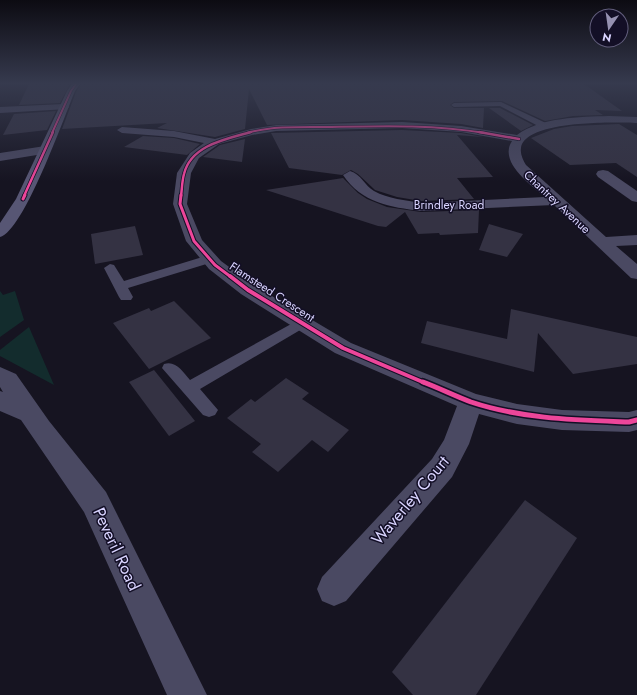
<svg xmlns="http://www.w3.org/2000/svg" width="637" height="695" viewBox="0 0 637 695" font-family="Jost,sans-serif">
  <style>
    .green { fill: #132c2d }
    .building { fill: #343243 }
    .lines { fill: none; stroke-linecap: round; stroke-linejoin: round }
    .service { fill: #4a4962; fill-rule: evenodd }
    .minor { fill: #4a4962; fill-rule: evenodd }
    .tertiary { fill: #4a4962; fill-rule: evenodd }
    .secondary { fill: #575674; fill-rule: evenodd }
    .cycleway-far4-casing { stroke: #130f26; stroke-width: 3 }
    .cycleway-far3-casing { stroke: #130f26; stroke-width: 4 }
    .cycleway-far2-casing { stroke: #130f26; stroke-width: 5 }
    .cycleway-far1-casing { stroke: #130f26; stroke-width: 6 }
    .cycleway-casing { stroke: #130f26; stroke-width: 8 }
    .cycleway-far4 { stroke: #ed469a; stroke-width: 2 }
    .cycleway-far3 { stroke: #ed469a; stroke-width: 2.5 }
    .cycleway-far2 { stroke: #ed469a; stroke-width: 3 }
    .cycleway-far1 { stroke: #ed469a; stroke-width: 4 }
    .cycleway { stroke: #ed469a; stroke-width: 5 }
    .labels { text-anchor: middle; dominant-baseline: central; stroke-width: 3; stroke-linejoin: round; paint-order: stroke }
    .far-street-label { font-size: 12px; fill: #d9d4ff; stroke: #130f26 }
    .near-street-label { font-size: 17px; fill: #d9d4ff; stroke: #130f26 }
  </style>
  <rect width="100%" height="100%" fill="#161421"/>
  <g class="green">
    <path d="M0 291 3 295 15 291 24 320 0 337Z"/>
    <path d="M29 327 54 385 0 356V350Z"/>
  </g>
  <g class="building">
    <path d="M29 84H70L60 103 19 105Z"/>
    <path d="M81 84H584L622 111 595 110 603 115 573 116 545 121 502 101 454 102 450 105 454 108H484L483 128 461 124 402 120 267 125 249 89 245 129 215 137 157 128 167 123 62 129 76 92Z"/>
    <path d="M489 108H500L533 125 521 131Z"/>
    <path d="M56 111 47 130 3 135 14 114Z"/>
    <path d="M619 124 637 135V177L616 163 570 165 531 138 554 129 572 126Z"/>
    <path d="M402 130 461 133 483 137 457 135 493 177 457 178 474 199 421 201 397 197 375 190 358 174 351 170 342 175 289 168 271 133Z"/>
    <path d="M143 136 174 138 200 144 187 155 124 147Z"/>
    <path d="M245 139 242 162 203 157 220 145Z"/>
    <path d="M343 178 358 193 367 199 387 207 421 212 479 210 478 233 440 235 439 233 418 234 405 212 386 227 378 226 266 190Z"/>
    <path d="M489 224 523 234 507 257 479 250Z"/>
    <path d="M135 226 143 255 95 264 91 234Z"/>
    <path d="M174 301 211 338 149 369 113 323 149 308 151 311Z"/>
    <path d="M511 309 637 337V364L573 374 538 333 534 372 421 343 427 321 507 339Z"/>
    <path d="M154 370 195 421 169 436 129 382Z"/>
    <path d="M286 378 309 393 302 399 349 430 328 452 312 440 278 472 252 452 261 444 227 418 251 399 255 402Z"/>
    <path d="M525 500 577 538 476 695H413L392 672Z"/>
  </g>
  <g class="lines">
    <g class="service">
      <path d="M501 102 548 124 549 126 542 128 500 106 454 107 451 105 454 103Z"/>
      <path d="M209 255 213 256 215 259 213 262 128 288 133 297 131 300H121L119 297 104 268 110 264 114 265 124 281Z"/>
      <path d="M302 318 307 320 309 323 307 326 200 389 218 410 215 415 209 417 203 415 162 368 164 364C176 360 183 372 190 380Z"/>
    </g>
    <g class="minor">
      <path d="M64 104 67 105 69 107 67 109 0 113V107Z"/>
      <path d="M609 116 637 117V123C615 122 525 120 521 148 520 154 523 160 526 165L606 237 637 235V245L616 246 637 264V279L631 278 554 205 421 211C390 207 362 203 343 175L350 171C361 174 365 186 374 191 388 199 406 200 421 203L545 197C531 185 498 162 512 141L461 132 402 128 276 131 252 135 219 144 199 158 191 173 187 204 202 240 221 261 255 286 351 343 476 394 517 404 562 410 629 412 637 410V430L629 432 562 430 517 424 479 414 469 444 452 477 346 601 334 606 322 601 317 589 322 577 432 459 444 440 457 406 335 353 241 294 209 269 186 241 173 204 177 173 190 153 204 143 174 137 122 133 117 130 122 127 174 131 215 139 251 129 276 125 402 122 461 126 517 135C541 117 580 117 609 116Z"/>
      <path d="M45 146 49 147 51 150 49 153 0 161V153Z"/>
      <path d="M603 170 608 171 637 191V202L632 201 598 177 596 174 598 171Z"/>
    </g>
    <path class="tertiary" d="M0 367 16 374 49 421 106 492 207 695H167L84 512 21 420 0 411V391L3 392 0 387Z"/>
    <path class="secondary" d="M72 84H80L75 91C64 117 24 231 0 237V223L16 199 67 91Z"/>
    <defs>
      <g id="cycleway-far4">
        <path d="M52 133 71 91 76 84"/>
        <path d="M247 133C272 126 300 127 326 127 379 126 432 124 485 133"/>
      </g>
      <g id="cycleway-far3">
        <path d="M479 132 519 139"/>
        <path d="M24 196 53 132"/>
        <path d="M181 196C182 189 182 181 184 174 191 145 226 139 251 132"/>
      </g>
      <g id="cycleway-far2">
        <path d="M181 195 180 204 194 241 215 265 231 277"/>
        <path d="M23 199 25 195"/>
      </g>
      <path id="cycleway-far1" d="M230 276 248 290 343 348 425 383"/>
      <path id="cycleway" d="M423 382C439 388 455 396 471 402 522 419 576 420 629 422L637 420"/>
    </defs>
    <use href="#cycleway-far4" class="cycleway-far4-casing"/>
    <use href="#cycleway-far3" class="cycleway-far3-casing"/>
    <use href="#cycleway-far2" class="cycleway-far2-casing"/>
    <use href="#cycleway-far1" class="cycleway-far1-casing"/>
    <use href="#cycleway" class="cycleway-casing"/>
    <use href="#cycleway-far4" class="cycleway-far4"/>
    <use href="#cycleway-far3" class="cycleway-far3"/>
    <use href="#cycleway-far2" class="cycleway-far2"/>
    <use href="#cycleway-far1" class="cycleway-far1"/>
    <use href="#cycleway" class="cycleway"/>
  </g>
  <linearGradient id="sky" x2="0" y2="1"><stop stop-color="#0c0b12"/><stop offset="0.46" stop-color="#363a4e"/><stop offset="1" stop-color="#363a4e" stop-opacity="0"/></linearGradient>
  <rect width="637" height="181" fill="url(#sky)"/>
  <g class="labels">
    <g class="far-street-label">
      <text transform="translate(557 202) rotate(43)">Chantrey Avenue</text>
      <text x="449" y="205">Brindley Road</text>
      <text transform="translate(272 292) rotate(33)">Flamsteed Crescent</text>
    </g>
    <g class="near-street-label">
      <text transform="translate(410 500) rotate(-50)">Waverley Court</text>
      <text transform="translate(117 549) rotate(65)">Peveril Road</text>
    </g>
  </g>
  <g transform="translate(609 28) rotate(193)"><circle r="19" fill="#130f26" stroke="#625e7d"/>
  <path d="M0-3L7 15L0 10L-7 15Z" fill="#9591b1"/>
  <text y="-6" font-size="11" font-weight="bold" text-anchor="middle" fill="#d9d4ff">N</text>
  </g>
</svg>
